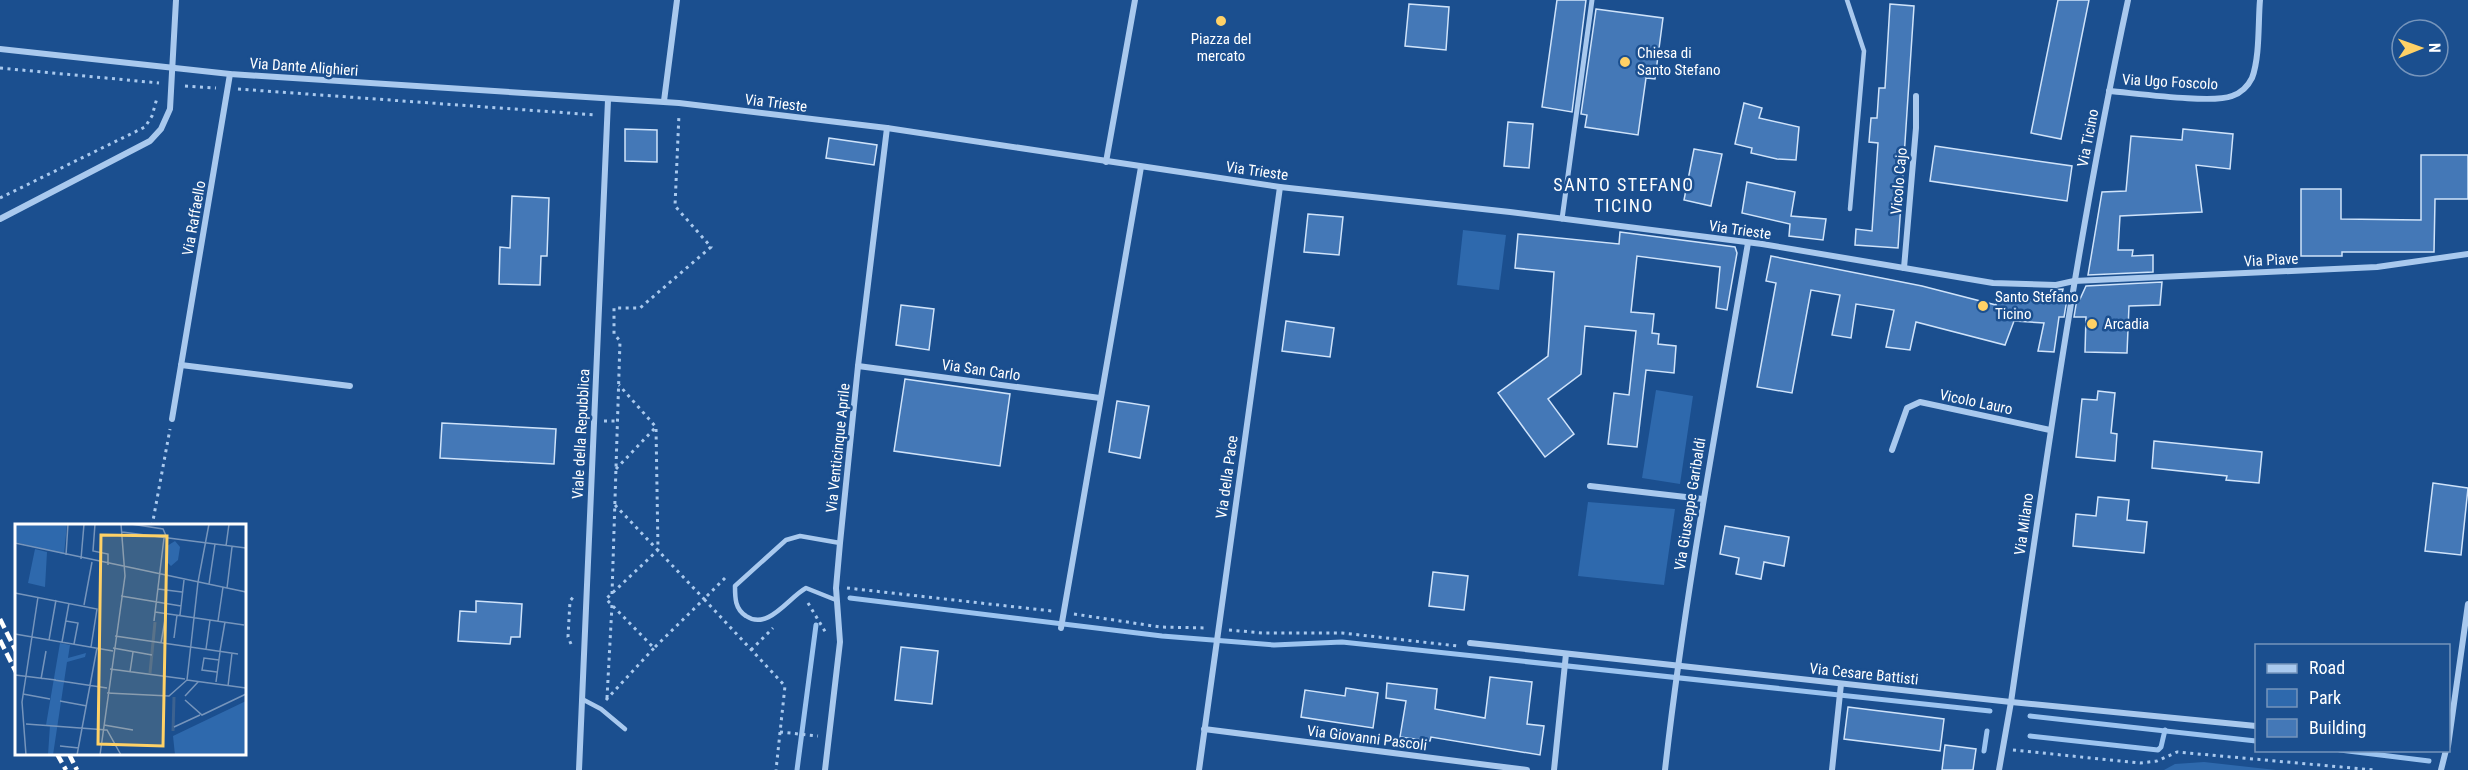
<svg xmlns="http://www.w3.org/2000/svg" width="2468" height="770" viewBox="0 0 2468 770" font-family="'Roboto Condensed',sans-serif">
  <style>
    .green { fill: #2e69ad }
    .lines { fill: none; stroke-linecap: round; stroke-linejoin: round }
    .stream { stroke: #9cc4f0; stroke-width: 5 }
    .building { fill: #4478b7; stroke: #cfe3fa; stroke-width: 1.5 }
    .path { stroke: #a9c9ee; stroke-width: 3; stroke-dasharray: 3 4.5; stroke-linecap: butt }
    .service { stroke: #a9c9ee; stroke-width: 4.5 }
    .pedestrian { stroke: #a9c9ee; stroke-width: 5 }
    .minor { stroke: #a9c9ee; stroke-width: 6 }
    .rail { stroke: #fff; stroke-width: 4.5; stroke-dasharray: 10 4.5; stroke-linecap: butt }
    .poi-dot { fill: #ffd166; stroke: #1b4f8f; stroke-width: 2 }
    .labels { text-anchor: middle; dominant-baseline: central; stroke-width: 5; stroke-linejoin: round; paint-order: stroke }
    .poi-label { font-size: 15px; fill: #fff; stroke: #1b4f8f; text-anchor: start }
    .street-label { font-size: 15px; fill: #fff; stroke: #1b4f8f }
    .quarter-label { font-size: 18px; letter-spacing: 1.5px; fill: #fff; stroke: #1b4f8f }
    .inset-river { fill: none; stroke: #3c6290; stroke-width: 3 }
    .inset-road { fill: none; stroke: #7695bc; stroke-width: 1.5 }
    .view { fill: #ffd166; fill-opacity: 0.15; stroke: #ffd166; stroke-width: 3 }
    .inset-edge { fill: none; stroke: #fff; stroke-width: 3 }
  </style>
  <rect width="100%" height="100%" fill="#1b4f8f"/>
  <g class="green">
    <path d="M1463 230 1506 235 1499 290 1457 285Z"/>
    <path d="M1656 390 1693 396 1680 484 1642 478Z"/>
    <path d="M1588 502 1675 509 1664 585 1578 576Z"/>
    <path d="M2204 762 2276 770H2164L2175 764Z"/>
  </g>
  <g class="lines">
    <g class="stream">
      <path d="M850 598 1162 636 1274 645 1342 642 1990 711"/>
      <path d="M2030 716 2256 741"/>
      <path d="M2030 736 2158 750 2161 747 2165 730"/>
      <path d="M2340 750 2429 761"/>
      <path d="M1984 751 1987 731"/>
      <path d="M797 770 816 625"/>
    </g>
  </g>
  <g class="building">
    <path d="M1557 0H1586L1572 112 1542 107Z"/>
    <path d="M2058 0H2089L2061 139 2031 133Z"/>
    <path d="M1409 4 1449 7 1446 50 1405 46Z"/>
    <path d="M1890 4 1914 6 1898 248 1855 245 1856 229 1872 231 1878 143 1869 142 1871 118H1877L1879 88H1885Z"/>
    <path d="M1596 9 1663 18 1655 79 1646 78 1638 135 1585 127 1587 115 1581 114Z"/>
    <path d="M1744 103 1762 108 1759 118 1799 127 1796 160 1777 159 1751 153 1752 148 1735 144Z"/>
    <path d="M1508 122 1533 124 1529 168 1504 166Z"/>
    <path d="M625 129 657 130V162L625 161Z"/>
    <path d="M2183 129 2233 134 2230 169 2196 165 2202 212 2120 216 2118 250H2133L2132 256 2153 255V272L2088 275 2102 192 2126 191 2131 136 2182 140Z"/>
    <path d="M829 138 877 145 874 165 826 158Z"/>
    <path d="M1935 146 2072 166 2067 201 1930 181Z"/>
    <path d="M1694 149 1722 154 1711 206 1684 200Z"/>
    <path d="M2421 155H2468V199H2435L2434 252H2342V256H2301V189H2341V219L2421 220Z"/>
    <path d="M1747 182 1795 192 1791 216 1826 219 1823 240 1789 236 1790 224 1742 213Z"/>
    <path d="M512 196 549 198 547 256H541L540 285 499 284 500 247 510 248Z"/>
    <path d="M1308 214 1343 217 1339 255 1304 252Z"/>
    <path d="M1620 232 1735 247 1737 253 1727 310 1716 308 1720 267 1637 256 1631 312 1654 314 1652 333 1659 334 1658 344 1676 346 1674 373 1646 370 1637 447 1608 444 1614 393 1629 395 1636 331 1585 326 1581 374 1548 399 1574 434 1545 457 1498 393 1548 356 1554 272 1515 268 1518 234 1619 244Z"/>
    <path d="M1771 256 1922 286 1996 305 1998 294 2019 299H2049L2051 290 2063 289 2061 299H2067L2064 317H2059L2054 352 2038 351 2044 323 2014 321 2005 345 1916 322 1910 350 1886 347 1894 310 1856 304 1851 338 1832 335 1840 295 1811 290 1792 393 1757 387 1776 283 1766 281Z"/>
    <path d="M2162 282 2160 305 2129 306 2127 353 2085 352 2086 317H2074L2077 299H2080L2086 286Z"/>
    <path d="M901 305 934 309 929 350 896 345Z"/>
    <path d="M1286 321 1334 328 1330 357 1282 351Z"/>
    <path d="M905 379 1010 394 1000 466 894 451Z"/>
    <path d="M2098 391 2115 393 2111 433 2117 434 2115 461 2076 457 2082 399 2097 400Z"/>
    <path d="M1117 401 1149 406 1140 458 1109 452Z"/>
    <path d="M442 423 556 429 554 464 440 458Z"/>
    <path d="M2154 441 2262 452 2259 483 2226 480 2227 476 2152 468Z"/>
    <path d="M2433 483 2468 488 2461 555 2425 551Z"/>
    <path d="M2098 497 2129 500 2127 520 2147 522 2144 553 2073 546 2076 514 2096 516Z"/>
    <path d="M1725 526 1789 537 1784 566 1764 562 1761 579 1736 574 1739 558 1720 554Z"/>
    <path d="M1433 572 1468 576 1464 610 1429 606Z"/>
    <path d="M476 601 522 604 520 637H511L510 644 458 641 460 611 476 612Z"/>
    <path d="M901 647 938 651 932 704 895 700Z"/>
    <path d="M1490 677 1532 682 1527 724 1544 726 1540 755 1431 737 1430 741 1400 737 1406 701 1386 698 1387 683 1437 689 1435 709 1485 718Z"/>
    <path d="M1346 688 1378 693 1373 728 1301 717 1305 690 1345 696Z"/>
    <path d="M1848 707 1944 719 1940 751 1844 739Z"/>
    <path d="M1945 745 1976 749 1973 770H1942Z"/>
  </g>
  <g class="lines">
    <g class="path">
      <path d="M0 68 159 83"/>
      <path d="M185 86 216 88"/>
      <path d="M238 89 596 115"/>
      <path d="M0 198 145 127 152 116 157 98"/>
      <path d="M604 421H617"/>
      <path d="M616 469 655 428"/>
      <path d="M615 505 704 599 654 648 606 599 658 550 656 427 619 385"/>
      <path d="M152 526 170 429"/>
      <path d="M725 578 704 599 785 686 776 770"/>
      <path d="M847 588 1052 611"/>
      <path d="M612 594 620 341 614 334V308H640L711 247 675 206 679 114"/>
      <path d="M808 603 826 633"/>
      <path d="M1074 614 1160 627 1207 628"/>
      <path d="M1229 630 1263 633H1342L1458 646"/>
      <path d="M571 644 568 637 570 601 574 596"/>
      <path d="M751 650 773 628"/>
      <path d="M607 698 612 605"/>
      <path d="M606 700 654 648"/>
      <path d="M780 732 818 736"/>
      <path d="M2013 750 2140 763 2157 761 2177 752 2374 770"/>
    </g>
    <g class="service">
      <path d="M1847 0 1864 51 1850 209"/>
      <path d="M836 600 806 588C788 598 768 631 746 616 735 609 735 598 735 586L786 540 800 536 840 543"/>
      <path d="M582 699 601 709 625 729"/>
    </g>
    <path class="pedestrian" d="M1562 219 1592 0"/>
    <g class="minor">
      <path d="M0 49 230 74 679 103 887 128 1280 187 1510 212 1762 244 1993 283 2056 285 2074 281 2377 267 2468 254"/>
      <path d="M2109 91C2134 93 2212 104 2232 96 2241 93 2248 86 2252 78 2260 57 2258 22 2260 0"/>
      <path d="M664 101 677 0"/>
      <path d="M1106 162 1135 0"/>
      <path d="M0 219 150 141 161 129 170 109 176 0"/>
      <path d="M1904 268 1916 128V96"/>
      <path d="M181 365 350 386"/>
      <path d="M858 366 1100 398"/>
      <path d="M172 419 230 74"/>
      <path d="M1892 450 1907 408 1920 402 2050 430"/>
      <path d="M1590 486 1703 499"/>
      <path d="M1061 628 1141 167"/>
      <path d="M1470 643 2011 702 2256 726"/>
      <path d="M1204 729 1527 770"/>
      <path d="M2448 746 2468 604"/>
      <path d="M579 770 608 100"/>
      <path d="M825 770 840 642 836 588 840 543 858 366 887 128"/>
      <path d="M1199 770 1280 187"/>
      <path d="M1554 770 1566 654"/>
      <path d="M1665 770C1685 593 1718 418 1748 243"/>
      <path d="M1832 770 1841 684"/>
      <path d="M1999 770 2011 702C2045 467 2078 232 2128 0"/>
      <path d="M2441 770 2446 750"/>
    </g>
    <g class="rail">
      <path d="M0 619 16 651"/>
      <path d="M0 640 16 672"/>
      <path d="M57 754 66 770"/>
      <path d="M69 754 77 770"/>
    </g>
  </g>
  <g class="poi-dot">
    <circle cx="1221" cy="21" r="6"/>
    <circle cx="1625" cy="62" r="6"/>
    <circle cx="1983" cy="306" r="6"/>
    <circle cx="2092" cy="324" r="6"/>
  </g>
  <g class="labels">
    <g class="poi-label">
      <text x="1221" y="39" text-anchor="middle">Piazza del<tspan x="1221" dy="17">mercato</tspan></text>
      <text x="1637" y="53">Chiesa di<tspan x="1637" dy="17">Santo Stefano</tspan></text>
      <text x="1995" y="297">Santo Stefano<tspan x="1995" dy="17">Ticino</tspan></text>
      <text x="2104" y="324">Arcadia</text>
    </g>
    <g class="street-label">
      <text transform="translate(304 67) rotate(4)">Via Dante Alighieri</text>
      <text transform="translate(2170 82) rotate(3)">Via Ugo Foscolo</text>
      <text transform="translate(776 103) rotate(7)">Via Trieste</text>
      <text transform="translate(2088 138) rotate(-79)">Via Ticino</text>
      <text transform="translate(1257 171) rotate(8)">Via Trieste</text>
      <text transform="translate(1899 181) rotate(-85)">Vicolo Cajo</text>
      <text transform="translate(194 218) rotate(-80)">Via Raffaello</text>
      <text transform="translate(1740 230) rotate(8)">Via Trieste</text>
      <text transform="translate(2271 260) rotate(-3)">Via Piave</text>
      <text transform="translate(981 370) rotate(8)">Via San Carlo</text>
      <text transform="translate(1976 402) rotate(12)">Vicolo Lauro</text>
      <text transform="translate(581 434) rotate(-87)">Viale della Repubblica</text>
      <text transform="translate(838 448) rotate(-84)">Via Venticinque Aprile</text>
      <text transform="translate(1227 477) rotate(-82)">Via della Pace</text>
      <text transform="translate(1690 504) rotate(-81)">Via Giuseppe Garibaldi</text>
      <text transform="translate(2024 524) rotate(-82)">Via Milano</text>
      <text transform="translate(1864 674) rotate(6)">Via Cesare Battisti</text>
      <text transform="translate(1367 738) rotate(7)">Via Giovanni Pascoli</text>
    </g>
    <g class="quarter-label">
      <text x="1624" y="184">SANTO STEFANO<tspan x="1624" dy="21">TICINO</tspan></text>
    </g>
  </g>
  <g transform="translate(15 524)">
    <rect width="231" height="231" fill="#1b4f8f"/>
    <path d="M0 0H52L49 30 0 18ZM160 17 165 23 163 36 156 42 151 37 152 22ZM20 25 32 28 30 63 13 59ZM45 119 55 121 53 134 71 129 70 133 52 138 38 231H33L35 201H31ZM231 177V231H160L158 212Z" fill="#2e69ad"/>
    <path class="inset-river" d="M135 149 140 98M158 207 159 173"/>
    <path class="inset-road" d="M80 0 78 27 93 30V41M116 0 148 5 152 14M107 8 231 24M0 19 231 68M211 22 214 0M51 31 53 0M66 35 69 0M194 60 200 20M212 64 217 23M143 65 167 68M0 69 82 85 76 123M106 72 166 82M69 81 77 38M140 88 229 101M165 91 169 56M51 97 63 99 59 120M139 97 149 14M203 97 208 63M0 110 98 127M100 112 223 130M159 114 162 91M34 116 41 76M47 118 54 79M146 119 151 90M98 124 137 131M191 125 195 96M205 127 210 98M95 145 170 155M115 148 118 128M202 148 187 146 189 134 204 136M0 151 41 156M26 155 31 127M39 156 92 164M172 156 231 164M201 158 205 128M213 162 217 129M92 169 154 172 172 156 183 58 194 0M8 170 35 175M170 172 183 158M170 176 187 191 231 170M45 177 72 182M11 200 92 206 106 231M89 201 118 206M159 203 185 191M45 222 64 224M11 231 7 178 23 73M62 231 82 124M85 231 110 52 106 0"/>
    <path class="view" d="M86 11 152 12 148 222 83 220Z"/>
    <rect width="231" height="231" class="inset-edge"/>
  </g>
  <rect x="2255" y="644" width="195" height="108" fill="#1b4f8f" stroke="#7695bc" stroke-width="1.5"/>
  <rect x="2267" y="664" width="30" height="9" fill="#a9c9ee" stroke="#7695bc" stroke-width="1.5"/>
  <text x="2309" y="674" font-size="18" fill="#ffffff">Road</text>
  <rect x="2267" y="689" width="30" height="18" fill="#2e69ad" stroke="#7695bc" stroke-width="1.5"/>
  <text x="2309" y="704" font-size="18" fill="#ffffff">Park</text>
  <rect x="2267" y="719" width="30" height="18" fill="#4478b7" stroke="#7695bc" stroke-width="1.5"/>
  <text x="2309" y="734" font-size="18" fill="#ffffff">Building</text>
  <g transform="translate(2420 48) rotate(89)"><circle r="28" fill="#1b4f8f" stroke="#7695bc" stroke-width="1.5"/>
  <path d="M0-4.5L10 22L0 15L-10 22Z" fill="#ffd166"/>
  <text y="-9" font-size="16" font-weight="bold" text-anchor="middle" fill="#ffffff">N</text>
  </g>
</svg>
